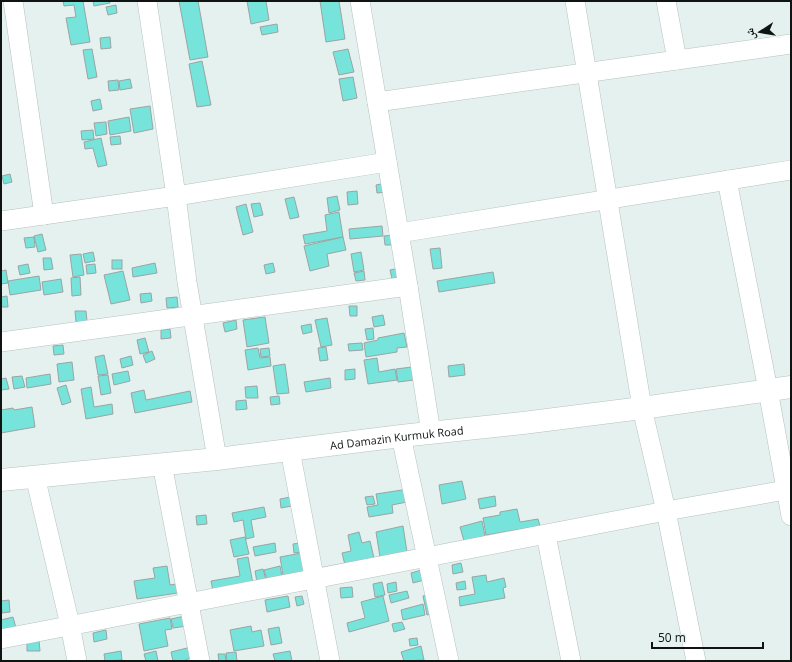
<svg xmlns="http://www.w3.org/2000/svg" width="792" height="662" viewBox="0 0 792 662" font-family="'Open Sans','Noto Naskh Arabic',sans-serif">
  <style>
    .building { fill: #76e4da; stroke: #99a5a4 }
    .lines { fill: none; stroke-linecap: round; stroke-linejoin: round }
    .minor-casing { stroke: #b5c2c0; stroke-width: 20 }
    .highway-casing { stroke: #b5c2c0; stroke-width: 23 }
    .minor { stroke: #fff; stroke-width: 19 }
    .highway { stroke: #fff; stroke-width: 22 }
    .labels { text-anchor: middle; dominant-baseline: central; stroke-width: 3; stroke-linejoin: round; paint-order: stroke }
    .street-label { font-size: 11px; fill: #0f1413; stroke: #e4f1ef }
  </style>
  <rect width="100%" height="100%" fill="#e4f1ef"/>
  <g class="building">
    <path d="M63 1H83L90 42 71 45 66 18 76 17 74 5 64 6Z"/>
    <path d="M93 1H110V3L94 6Z"/>
    <path d="M179 1H198L208 57 190 60Z"/>
    <path d="M247 1H266L269 20 251 24Z"/>
    <path d="M320 1H339L345 39 326 42Z"/>
    <path d="M116 5 117 13 108 15 106 7Z"/>
    <path d="M277 24 278 32 262 35 260 27Z"/>
    <path d="M110 37 111 48 101 49 100 38Z"/>
    <path d="M92 49 97 77 88 79 83 50Z"/>
    <path d="M348 49 354 72 339 75 333 52Z"/>
    <path d="M202 61 211 105 197 107 189 64Z"/>
    <path d="M353 77 357 98 343 101 339 79Z"/>
    <path d="M130 79 132 88 120 90 119 81Z"/>
    <path d="M118 80 119 90 109 91 108 81Z"/>
    <path d="M100 99 102 109 93 111 91 101Z"/>
    <path d="M150 106 153 129 134 133 130 109Z"/>
    <path d="M129 117 131 131 110 135 108 121Z"/>
    <path d="M106 122 107 134 96 136 94 123Z"/>
    <path d="M93 130 94 139 82 140 81 131Z"/>
    <path d="M120 136 121 144 111 145 110 137Z"/>
    <path d="M101 138 107 165 98 167 93 148 85 149 84 142Z"/>
    <path d="M10 174 12 182 4 184 2 176Z"/>
    <path d="M386 183 387 192 377 193 376 185Z"/>
    <path d="M357 191 358 204 348 205 347 192Z"/>
    <path d="M337 196 340 210 329 213 327 198Z"/>
    <path d="M294 197 299 217 290 219 285 199Z"/>
    <path d="M260 203 263 215 254 217 251 204Z"/>
    <path d="M246 204 253 232 243 235 236 207Z"/>
    <path d="M339 212 343 237 305 244 303 235 327 231 325 215Z"/>
    <path d="M382 226 383 236 350 239 349 229Z"/>
    <path d="M42 234 46 250 38 252 34 236Z"/>
    <path d="M393 235 394 245H385L384 236Z"/>
    <path d="M34 237 35 247 26 248 24 238Z"/>
    <path d="M343 237 346 250 327 254 329 266 310 271 304 246Z"/>
    <path d="M440 248 442 268 433 269 430 249Z"/>
    <path d="M93 252 95 261 85 263 83 254Z"/>
    <path d="M361 252 364 270 354 272 351 254Z"/>
    <path d="M81 254 84 275 73 277 70 255Z"/>
    <path d="M43 258H51L53 269 44 270Z"/>
    <rect x="112" y="260" width="10" height="9"/>
    <path d="M155 263 157 273 133 277 132 268Z"/>
    <path d="M273 263 275 272 266 274 264 265Z"/>
    <path d="M28 264 30 273 20 275 18 266Z"/>
    <path d="M95 264 96 273 87 274 86 265Z"/>
    <path d="M400 268 402 276 392 279 390 270Z"/>
    <path d="M6 270 8 283 1 284V271Z"/>
    <path d="M123 271 130 300 111 304 104 275Z"/>
    <path d="M364 271 365 280 356 281 354 273Z"/>
    <path d="M493 272 495 283 439 292 437 281Z"/>
    <path d="M39 276 41 290 10 295 8 281Z"/>
    <path d="M80 277 81 295 72 296 71 278Z"/>
    <path d="M61 279 63 292 44 295 42 282Z"/>
    <path d="M151 293 152 301 141 303 140 294Z"/>
    <path d="M7 296 8 307H1V297Z"/>
    <path d="M177 297 178 307 167 308 166 298Z"/>
    <path d="M349 306H357V316H350Z"/>
    <path d="M75 311H86L87 321 76 322Z"/>
    <path d="M383 315 385 325 374 327 372 317Z"/>
    <path d="M265 317 269 343 247 347 243 320Z"/>
    <path d="M327 318 332 345 321 347 315 320Z"/>
    <path d="M236 320 237 329 225 332 223 323Z"/>
    <path d="M311 324 312 332 303 334 301 326Z"/>
    <path d="M373 328 374 339 367 340 365 329Z"/>
    <path d="M170 329 171 338 161 339V330Z"/>
    <path d="M404 333 407 347 397 348V352L366 357 364 343 378 340V338Z"/>
    <path d="M145 338 149 352 140 354 137 340Z"/>
    <path d="M362 343 363 350 349 351 348 344Z"/>
    <path d="M63 345 64 354 54 355 53 346Z"/>
    <path d="M326 347 328 360 320 361 318 348Z"/>
    <path d="M258 348 260 358 270 357 271 366 248 370 245 350Z"/>
    <path d="M269 348 270 356 261 357 260 349Z"/>
    <path d="M152 351 155 359 146 363 143 355Z"/>
    <path d="M104 355 108 374 98 375 95 357Z"/>
    <path d="M131 356 133 365 122 368 120 359Z"/>
    <path d="M377 358 379 372 395 369 397 380 368 384 364 360Z"/>
    <path d="M72 362 74 380 59 382 57 364Z"/>
    <path d="M285 364 289 393 277 394 273 366Z"/>
    <path d="M464 364 465 375 449 377 448 366Z"/>
    <path d="M412 367 414 380 398 382 396 369Z"/>
    <path d="M355 369V379L345 380V370Z"/>
    <path d="M128 371 130 381 114 385 112 374Z"/>
    <path d="M50 374 51 384 27 388 26 378Z"/>
    <path d="M108 375 111 393 101 395 98 376Z"/>
    <path d="M22 376 25 387 14 389 12 377Z"/>
    <path d="M6 378 9 389 1 390V379Z"/>
    <path d="M330 378 331 388 306 392 304 382Z"/>
    <path d="M66 385 71 402 62 405 57 388Z"/>
    <path d="M257 386 258 398H246L245 387Z"/>
    <path d="M91 387 94 407 112 404 113 414 86 419 81 389Z"/>
    <path d="M144 390 146 400 190 391 192 402 135 413 131 393Z"/>
    <path d="M279 396 280 404 271 405 270 397Z"/>
    <path d="M246 400 247 409 236 410V401Z"/>
    <path d="M32 407 35 427 1 433V410L13 408 14 410Z"/>
    <path d="M462 481 466 499 442 504 439 485Z"/>
    <path d="M415 488 417 500 392 505 393 513 369 517 367 507 378 505 376 494Z"/>
    <path d="M296 496 297 505 281 508 280 499Z"/>
    <path d="M373 496 375 504 367 505 365 497Z"/>
    <path d="M495 496 496 506 480 509 478 499Z"/>
    <path d="M264 507 266 517 251 520 254 537 246 539 243 520 234 522 232 513Z"/>
    <path d="M517 509 520 522 538 519 540 526 486 535 483 518 500 515V512Z"/>
    <path d="M206 515 207 524 197 525 196 516Z"/>
    <path d="M482 521 485 536 464 541 460 527Z"/>
    <path d="M403 526 407 552 380 557 376 532Z"/>
    <path d="M359 532 362 543 370 541 374 558 345 565 342 553 351 551 348 535Z"/>
    <path d="M245 537 249 554 234 557 230 540Z"/>
    <path d="M306 542 307 551 294 553 293 544Z"/>
    <path d="M275 543 276 552 255 556 253 547Z"/>
    <path d="M307 552 310 571 283 575 280 557Z"/>
    <path d="M248 557 253 584 213 591 211 581 240 576 237 559Z"/>
    <path d="M461 563 463 572 453 574 452 565Z"/>
    <path d="M167 566 170 585 176 584 178 593 137 599 134 581 155 578 153 568Z"/>
    <path d="M280 566 282 576 267 579 264 570Z"/>
    <path d="M263 569 266 580 257 582 255 571Z"/>
    <path d="M425 569 428 579 413 583 411 573Z"/>
    <path d="M486 575 487 582 504 578 506 587 503 588 505 598 460 606 459 597 475 594 472 577Z"/>
    <path d="M465 581 466 589 457 590 456 583Z"/>
    <path d="M382 582 385 595 375 597 373 584Z"/>
    <path d="M396 582 397 591 388 593 387 584Z"/>
    <path d="M352 587 353 597 341 598 340 588Z"/>
    <path d="M407 591 409 598 391 603 389 595Z"/>
    <path d="M431 594 435 613 427 615 423 596Z"/>
    <path d="M288 596 290 607 267 612 265 600Z"/>
    <path d="M302 596 304 604 297 606 295 597Z"/>
    <path d="M383 596 389 621 349 632 347 623 365 618 361 602Z"/>
    <path d="M9 600 10 612 2 613 1 601Z"/>
    <path d="M423 604 425 615 403 620 401 610Z"/>
    <path d="M185 616 187 626 173 628 171 619Z"/>
    <path d="M13 617 16 628 1 632V620Z"/>
    <path d="M170 618 172 629 165 630 168 646 144 651 139 624Z"/>
    <path d="M402 622 405 629 394 632 392 624Z"/>
    <path d="M251 626 252 632 261 630 264 646 234 651 230 630Z"/>
    <path d="M279 627 282 643 271 645 268 629Z"/>
    <path d="M106 630 107 639 94 642 93 633Z"/>
    <path d="M417 638 418 645 410 646 409 639Z"/>
    <path d="M39 640 40 651H27V641Z"/>
    <path d="M421 646 424 660 404 661 401 652Z"/>
    <path d="M191 647 193 657 183 661H173L171 652Z"/>
    <path d="M121 651 122 660 105 661 104 654Z"/>
    <path d="M156 651 158 661H146L144 654Z"/>
    <path d="M290 651 292 661H275L273 654Z"/>
    <path d="M236 652 237 661H227L226 653Z"/>
    <path d="M218 654H225L226 661H219Z"/>
  </g>
  <g class="lines">
    <defs>
      <g id="minor">
        <path d="M13 1 44 215"/>
        <path d="M147 1 176 196 187 282 217 459"/>
        <path d="M360 1 408 286 431 433"/>
        <path d="M575 1 642 408 666 511 696 661"/>
        <path d="M666 1 677 60"/>
        <path d="M377 102 791 44"/>
        <path d="M727 180 768 390 791 516"/>
        <path d="M1 221 176 196 387 162"/>
        <path d="M399 233 791 170"/>
        <path d="M1 342 408 286"/>
        <path d="M401 436 449 661"/>
        <path d="M290 450 330 661"/>
        <path d="M162 464 200 661"/>
        <path d="M35 476 70 625 77 661"/>
        <path d="M546 535 571 661"/>
        <path d="M1 639 666 511 786 490"/>
      </g>
      <g id="highway">
        <path id="s1" d="M1 480 217 459 401 436 523 423 642 408 791 387"/>
      </g>
    </defs>
    <use href="#minor" class="minor-casing"/>
    <use href="#highway" class="highway-casing"/>
    <use href="#minor" class="minor"/>
    <use href="#highway" class="highway"/>
  </g>
  <g class="labels">
    <g class="street-label">
      <text stroke="none"><textPath href="#s1" startOffset="398">Ad Damazin Kurmuk Road</textPath></text>
    </g>
  </g>
  <rect width="792" height="662" fill="none" stroke="#0f1413" stroke-width="4"/>
  <g transform="translate(760 32) rotate(258)" stroke="#e4f1ef" stroke-width="3" paint-order="stroke">
  <path d="M0-3L7 15L0 10L-7 15Z" fill="#0f1413"/>
  <text y="-6" font-size="11" font-weight="bold" text-anchor="middle" fill="#0f1413">ش</text>
  </g>
  <path d="M652 642v6h111v-6" fill="none" stroke="#0f1413" stroke-width="2"/>
  <text x="658" y="642" font-size="12" fill="#0f1413" stroke="#e4f1ef" stroke-width="3" paint-order="stroke">50 m</text>
</svg>
